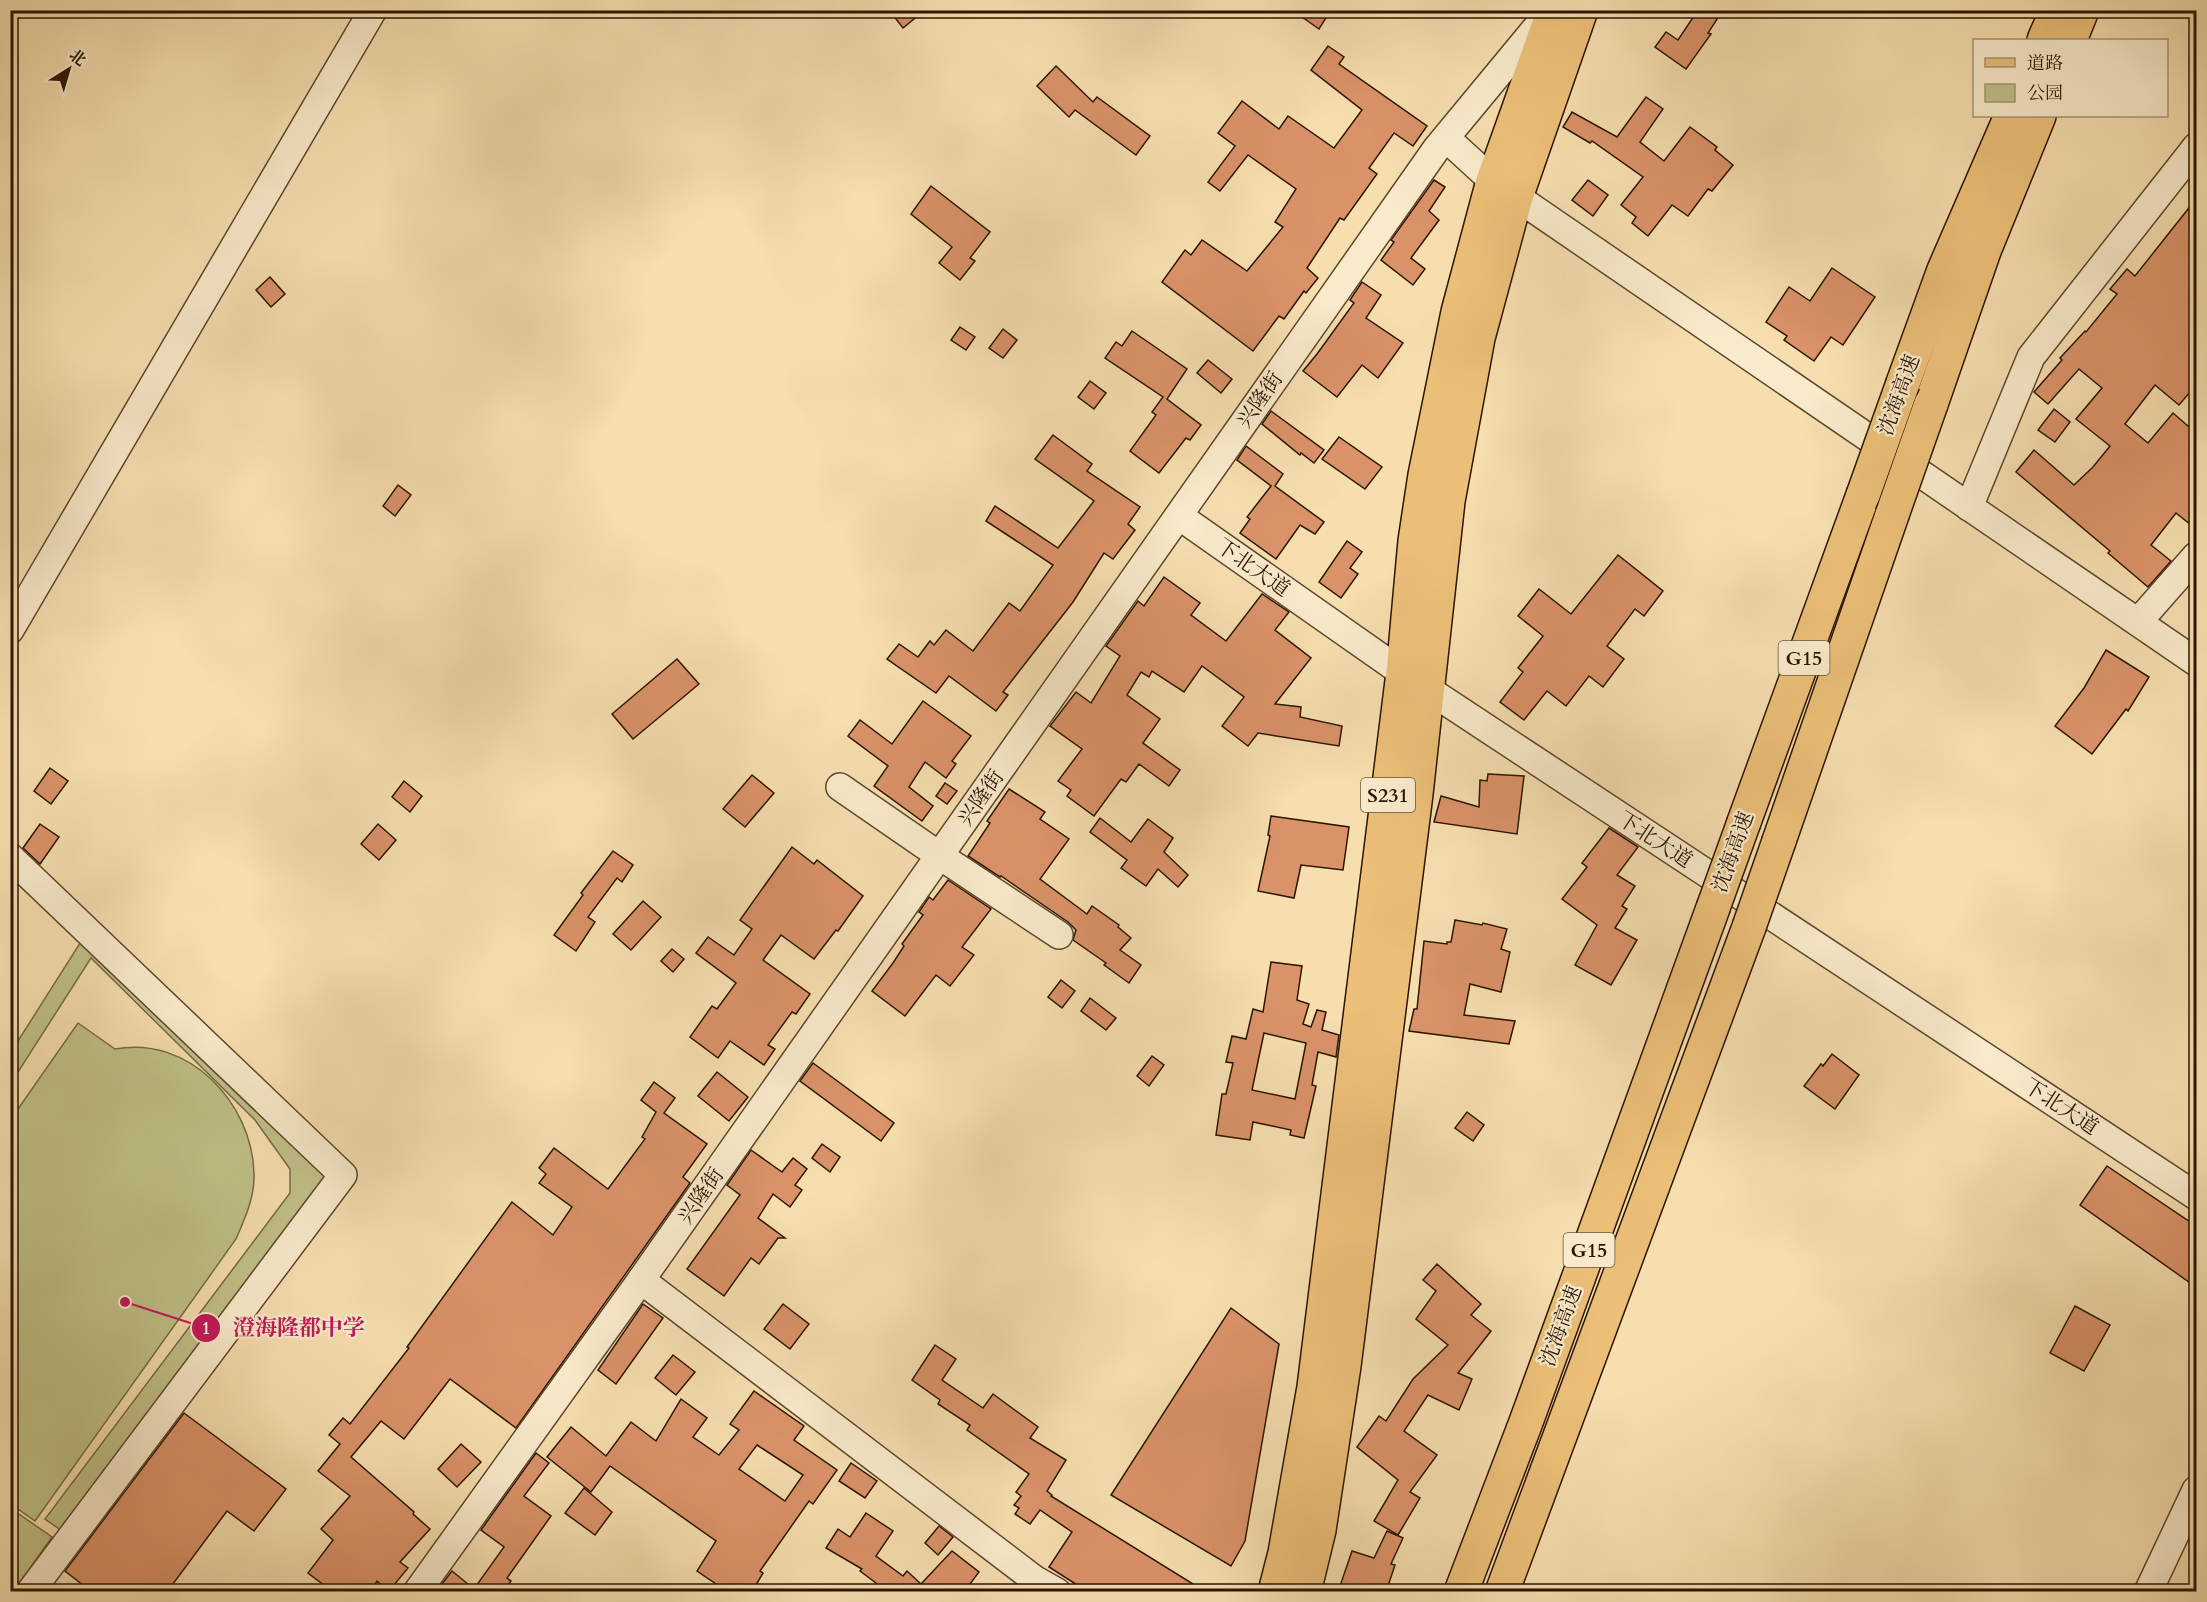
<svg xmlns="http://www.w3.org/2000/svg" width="2207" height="1602" viewBox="0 0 2207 1602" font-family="Cardo,'Noto Serif SC',serif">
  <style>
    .green { fill: #c0c088; stroke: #766a44; stroke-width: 1.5 }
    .building { fill: #da9269; stroke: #2b1500; stroke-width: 1.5; fill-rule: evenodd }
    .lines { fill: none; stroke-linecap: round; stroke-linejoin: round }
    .minor-casing { stroke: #5e472c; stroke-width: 30 }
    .major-casing { stroke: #2b1500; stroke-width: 36 }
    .highway-casing { stroke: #2b1500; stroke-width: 36 }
    .minor { stroke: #f9eacb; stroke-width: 27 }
    .major { stroke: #ebbf78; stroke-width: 33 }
    .highway { stroke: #ebbf78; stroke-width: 33 }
    .highway-bridge-casing { stroke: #2b1500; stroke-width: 36; stroke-linecap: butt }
    .highway-bridge { stroke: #ebbf78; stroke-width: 33 }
    .labels { text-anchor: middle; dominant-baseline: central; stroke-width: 4.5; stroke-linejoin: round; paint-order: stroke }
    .shield { fill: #f9eacb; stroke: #69553d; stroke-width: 1.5 }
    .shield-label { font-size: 20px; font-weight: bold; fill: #2b1500 }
    .street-label { font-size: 21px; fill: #2b1500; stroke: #f9eacb }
    .leader { fill: none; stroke: #c2185b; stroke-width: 2 }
    .callout-dot { fill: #c2185b; stroke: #f9eacb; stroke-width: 2 }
    .mark-label { font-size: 18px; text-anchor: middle; font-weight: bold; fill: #fff }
    .callout-label { font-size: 22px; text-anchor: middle; font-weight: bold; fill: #c2185b; stroke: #f9eacb; stroke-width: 4.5; stroke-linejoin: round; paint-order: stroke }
  </style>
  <rect width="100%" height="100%" fill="#f6deaf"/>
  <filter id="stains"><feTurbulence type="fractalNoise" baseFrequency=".00333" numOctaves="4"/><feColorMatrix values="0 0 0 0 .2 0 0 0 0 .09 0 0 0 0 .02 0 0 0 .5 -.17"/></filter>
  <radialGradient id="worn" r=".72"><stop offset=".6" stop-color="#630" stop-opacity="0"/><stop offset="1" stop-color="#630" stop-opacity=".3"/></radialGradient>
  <g class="green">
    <path d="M89 929 334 1181 62 1531 45 1519 290 1193V1169L255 1120 91 958 11 1083V1052Z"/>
    <path d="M78 1023 115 1049C189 1035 252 1103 254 1173 255 1197 245 1218 236 1239L35 1521 11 1504V1119Z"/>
    <path d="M16 1512 52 1537 14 1591 11 1592V1520Z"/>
  </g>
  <g class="building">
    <path d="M889 10H925L903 28Z"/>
    <path d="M1292 10H1331L1319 29Z"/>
    <path d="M1698 10H1723L1708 33 1711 34 1686 69 1655 47 1666 32 1678 40Z"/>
    <path d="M1328 46 1344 57 1339 64 1427 126 1413 146 1394 133 1369 168 1377 174 1344 220 1340 218 1307 268 1318 278 1306 293 1304 291 1284 319 1279 316 1253 351 1162 282 1185 250 1191 255 1202 240 1247 271 1283 227 1275 222 1296 189 1248 155 1220 191 1208 182 1235 146 1218 133 1242 101 1279 129 1288 116 1334 148 1362 110 1311 70Z"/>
    <path d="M1056 66 1093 102 1097 97 1150 136 1136 155 1075 110 1069 117 1037 86Z"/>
    <path d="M1646 97 1663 109 1640 142 1664 161 1690 127 1717 147 1715 150 1733 165 1712 191 1708 189 1688 216 1672 205 1648 236 1632 223 1636 217 1621 205 1643 177 1592 141 1590 143 1563 127 1572 112 1617 137Z"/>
    <path d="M1434 180 1445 187 1429 211 1439 220 1411 258 1425 269 1413 285 1381 260 1394 242 1391 240Z"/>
    <path d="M1588 180 1608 195 1593 216 1572 200Z"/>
    <path d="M931 186 990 232 970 258 975 261 960 280 939 263 952 247 911 214Z"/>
    <path d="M2196 199V385L2179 405 2155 385 2125 424 2148 443 2173 413 2196 433V529L2176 513 2151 545 2171 561 2148 587 2108 553 2110 551 2016 472 2034 450 2074 485 2093 467 2110 446 2076 419 2102 388 2079 369 2048 404 2034 392 2062 360 2060 358 2085 331 2086 332 2117 294 2110 289 2127 269 2135 276Z"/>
    <path d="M1832 268 1875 297 1843 345 1831 337 1814 361 1784 340 1787 336 1766 322 1789 287 1810 301Z"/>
    <path d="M270 277 285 294 271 307 256 290Z"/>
    <path d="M1362 282 1381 295 1366 318 1403 343 1378 378 1362 365 1337 397 1303 371 1317 354 1354 303 1350 300Z"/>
    <path d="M960 327 975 337 966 350 951 340Z"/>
    <path d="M1003 329 1017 340 1003 358 989 348Z"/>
    <path d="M1132 331 1187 369 1167 399 1201 425 1190 440 1186 438 1159 473 1130 451 1156 415 1152 412 1163 397 1105 358 1116 342 1122 346Z"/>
    <path d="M1208 360 1232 379 1221 393 1197 373Z"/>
    <path d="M1090 381 1106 393 1094 409 1078 397Z"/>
    <path d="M2054 409 2070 422 2055 442 2038 430Z"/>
    <path d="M1271 411 1324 450 1314 463 1301 453 1300 455 1262 424Z"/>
    <path d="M1053 435 1092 464 1087 471 1140 507 1128 524 1135 530 1113 559 1104 553 1073 602 1003 692 1008 695 996 711 949 676 936 693 887 659 899 644 918 657 930 641 934 645 946 630 973 651 1009 603 1020 611 1053 565 986 521 995 506 1058 548 1094 501 1035 459Z"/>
    <path d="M1339 437 1382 467 1365 489 1322 459Z"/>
    <path d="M1246 446 1283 474 1275 486 1324 522 1315 534 1300 525 1276 559 1240 533 1250 519 1247 517 1271 486 1237 460Z"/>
    <path d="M398 485 411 495 395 516 383 506Z"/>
    <path d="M1347 541 1362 552 1350 568 1358 574 1341 598 1319 582Z"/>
    <path d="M1618 555 1663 591 1644 616 1635 609 1607 646 1624 659 1603 687 1589 676 1566 706 1547 691 1524 720 1500 702 1523 672 1518 668 1543 636 1518 616 1539 589 1571 614Z"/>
    <path d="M1164 577 1200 603 1191 615 1226 641 1262 594 1289 612 1275 630 1311 658 1275 704 1301 707 1300 717 1342 726 1339 746 1258 733 1248 746 1222 726 1244 697 1202 666 1184 692 1152 671 1149 677 1141 672 1127 695 1160 719 1143 743 1180 770 1169 786 1139 764 1126 782 1121 779 1094 816 1067 796 1071 790 1058 781 1082 749 1050 726 1076 692 1091 703 1120 656 1106 646 1138 601 1144 606Z"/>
    <path d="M2106 650 2149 677 2128 711 2126 709 2092 754 2055 726 2084 688Z"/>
    <path d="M677 659 699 684 633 739 612 714Z"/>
    <path d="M923 701 971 736 952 761 956 764 946 778 925 762 909 787 933 806 922 821 874 786 888 766 848 736 860 720 892 744Z"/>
    <path d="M50 768 68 781 51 804 34 791Z"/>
    <path d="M1488 774 1524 776 1517 834 1434 822 1441 796 1479 807 1480 780 1487 781Z"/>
    <path d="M752 775 774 793 745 827 723 809Z"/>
    <path d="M404 781 422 796 410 812 392 797Z"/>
    <path d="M945 783 957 791 947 804 936 796Z"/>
    <path d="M1009 789 1045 812 1040 819 1069 839 1040 879 1087 914 1092 906 1119 925 1118 927 1131 938 1120 950 1141 965 1129 983 1104 965 1106 963 1073 940 1076 930 1068 922 1001 876 1000 877 968 856 990 823 987 821Z"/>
    <path d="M1271 816 1349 827 1343 870 1301 865 1294 898 1258 891 1270 836 1268 835Z"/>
    <path d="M1100 818 1131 842 1148 819 1173 838 1164 852 1188 875 1178 887 1158 869 1146 886 1121 868 1127 860 1090 832Z"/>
    <path d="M40 824 59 837 40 864 23 848Z"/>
    <path d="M378 824 396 840 379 860 361 844Z"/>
    <path d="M1609 828 1638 847 1617 875 1635 886 1622 906 1627 909 1615 928 1637 940 1611 985 1575 965 1597 925 1562 899 1587 867 1582 863Z"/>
    <path d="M792 847 814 864 817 860 863 896 838 931 836 930 814 959 781 935 763 960 810 994 796 1014 792 1012 768 1045 775 1049 764 1065 730 1041 718 1058 690 1037 712 1006 717 1009 736 983 696 953 708 937 734 955 752 929 740 920Z"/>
    <path d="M613 851 633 865 622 882 617 878 588 917 595 922 576 951 554 935 583 895 581 893Z"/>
    <path d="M948 880 991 909 962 947 974 955 950 986 936 975 905 1016 872 991 893 963 904 946 902 944 923 915 919 912 929 897 933 900Z"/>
    <path d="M643 901 661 917 631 950 613 934Z"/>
    <path d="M1455 920 1482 925 1483 923 1507 929 1501 949 1510 952 1501 992 1470 984 1464 1015 1515 1021 1509 1044 1409 1031 1414 1009H1417L1424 941 1447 944V942H1451Z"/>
    <path d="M672 949 684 959 673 972 661 961Z"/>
    <path d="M1271 962 1302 966 1297 1000 1309 1004 1303 1024 1311 1027 1317 1010 1326 1012 1322 1030 1339 1035 1336 1057 1318 1052 1312 1085 1316 1086 1304 1138 1290 1135 1291 1130 1253 1122 1250 1140 1216 1135 1222 1094H1226L1233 1063 1226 1062 1232 1036 1246 1039 1253 1009 1263 1012ZM1264 1033 1306 1043 1295 1099 1252 1090Z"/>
    <path d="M1061 980 1075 991 1062 1008 1048 997Z"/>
    <path d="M1090 998 1116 1018 1106 1030 1081 1011Z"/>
    <path d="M1832 1054 1859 1075 1835 1109 1804 1086 1821 1064 1823 1066Z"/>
    <path d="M1152 1056 1164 1065 1149 1086 1137 1076Z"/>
    <path d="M813 1063 894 1123 881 1141 800 1081Z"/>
    <path d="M717 1072 748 1097 729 1121 698 1096Z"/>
    <path d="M654 1082 675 1098 664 1113 707 1144 683 1177 690 1183 516 1428 450 1379 404 1439 381 1421 351 1457 414 1512 413 1514 430 1529 400 1562 408 1568 389 1591 377 1581 370 1592H333L308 1573 333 1540 321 1529 350 1496 318 1471 340 1444 329 1435 343 1418 350 1424 409 1348 407 1347 512 1202 553 1235 572 1207 539 1183 546 1174 539 1168 554 1148 608 1189 645 1139 642 1137 656 1112 641 1100Z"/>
    <path d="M1467 1112 1484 1125 1473 1141 1455 1128Z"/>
    <path d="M822 1144 840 1157 830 1172 812 1158Z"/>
    <path d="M751 1150 782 1172 793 1158 807 1169 795 1185 802 1190 790 1207 773 1194 758 1218 785 1238H778L759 1264 751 1258 724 1296 687 1269 740 1195 727 1185Z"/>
    <path d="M2107 1166 2196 1226V1287L2080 1205Z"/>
    <path d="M1437 1264 1481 1304 1471 1315 1491 1331 1458 1373 1472 1379 1459 1410 1428 1395 1404 1431 1437 1455 1410 1492 1420 1498 1398 1535 1374 1521 1398 1480 1357 1447 1379 1416 1386 1421 1413 1379 1448 1345 1416 1319 1436 1291 1423 1280Z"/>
    <path d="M643 1304 663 1318 616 1384 598 1370Z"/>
    <path d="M783 1304 809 1324 790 1349 764 1329Z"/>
    <path d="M2075 1306 2110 1325 2084 1371 2050 1353Z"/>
    <path d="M1231 1308 1279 1344 1245 1541 1231 1566 1111 1495Z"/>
    <path d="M935 1345 956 1359 942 1380 983 1408 993 1394 1038 1427 1030 1438 1066 1460 1047 1491 1052 1495 1051 1496 1206 1592H1088L1049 1567 1072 1532 1040 1510 1030 1524 1015 1514 1019 1508 1014 1505 1021 1496 1016 1492 1029 1474 967 1430 970 1425 938 1404 940 1400 912 1380Z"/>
    <path d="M673 1355 695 1372 676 1395 655 1378Z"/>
    <path d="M754 1391 804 1426 794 1440 837 1470 813 1504 809 1501 760 1571 763 1573 752 1592H728L697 1571 716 1541 610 1466 591 1492 547 1457 571 1427 606 1456 631 1422 656 1441 681 1399 707 1418 693 1437 719 1455 739 1430 730 1424ZM757 1445 803 1475 785 1501 739 1469Z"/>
    <path d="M184 1413 286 1489 254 1531 227 1511 167 1592H92L65 1571Z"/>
    <path d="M461 1444 481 1462 457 1487 438 1469Z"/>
    <path d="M536 1453 549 1463 524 1496 551 1516 507 1578 511 1581 503 1592H441L438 1589 452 1571 474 1589 504 1547 481 1530Z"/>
    <path d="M851 1463 877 1481 865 1498 839 1481Z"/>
    <path d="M584 1488 612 1512 595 1535 565 1513Z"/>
    <path d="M866 1513 893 1531 876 1556 903 1576 907 1571 921 1584 952 1551 979 1572 964 1592H888L860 1571 862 1569 826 1548 838 1529 850 1537Z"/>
    <path d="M939 1526 953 1537 938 1555 925 1543Z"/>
    <path d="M1387 1531 1403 1538 1391 1564 1395 1565 1386 1592H1338L1352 1551 1374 1558Z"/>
  </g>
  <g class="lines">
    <defs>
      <g id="minor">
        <path d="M1446 138 1493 181 2196 662"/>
        <path d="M1969 507 2031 357 2196 147"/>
        <path d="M1179 516 1403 673 2196 1196"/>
        <path d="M2138 622 2196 556"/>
        <path d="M10 630 373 10"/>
        <path d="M840 787 940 856 1059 935"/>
        <path d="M10 857 343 1175 30 1592"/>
        <path d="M641 1280 1034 1579 1057 1592"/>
        <path d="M417 1592 641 1280 1437 148 1547 15"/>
        <path d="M2148 1592 2196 1490"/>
      </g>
      <g id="major">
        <path d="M1275 1592 1285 1553 1314 1387 1403 673 1415 541 1425 475 1458 312 1493 181 1554 10"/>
        <path d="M1304 1592 1319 1530 1344 1366 1416 794 1448 501 1478 338 1516 197 1581 10"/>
      </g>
      <g id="highway">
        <path d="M2044 40 2057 10"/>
        <path d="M2070 40 2082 10"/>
        <path d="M1903 383 1944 270 2011 116"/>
        <path d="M1931 404 1984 251 2039 116"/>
        <path d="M1744 822 1863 495"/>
        <path d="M1779 841 1892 515"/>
        <path d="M1461 1592 1526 1422 1713 908"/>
        <path d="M1502 1592 1749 927"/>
      </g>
    </defs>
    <use href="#minor" class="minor-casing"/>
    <use href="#major" class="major-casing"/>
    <use href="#highway" class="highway-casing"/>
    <use href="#minor" class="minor"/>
    <use href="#major" class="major"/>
    <use href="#highway" class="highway"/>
    <defs>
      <g id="highway-bridge">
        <path d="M1863 495 1903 383"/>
        <path d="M1892 515 1931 404"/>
        <path d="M1713 908 1744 822"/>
        <path d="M1749 927 1779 841"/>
      </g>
    </defs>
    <use href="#highway-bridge" class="highway-bridge-casing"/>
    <use href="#highway-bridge" class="highway-bridge"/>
  </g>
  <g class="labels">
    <g class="shield">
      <rect x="1778.5" y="641" width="51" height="34" rx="4.5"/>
      <rect x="1361" y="778" width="54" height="34" rx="4.5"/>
      <rect x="1563.5" y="1233" width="51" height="34" rx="4.5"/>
    </g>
    <g class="shield-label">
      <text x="1804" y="658">G15</text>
      <text x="1388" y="795">S231</text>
      <text x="1589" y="1250">G15</text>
    </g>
    <g class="street-label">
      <text transform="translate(1899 395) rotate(-70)">沈海高速</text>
      <text transform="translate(1260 400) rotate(-55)">兴隆街</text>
      <text transform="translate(1253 568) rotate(35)">下北大道</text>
      <text transform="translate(981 798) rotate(-55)">兴隆街</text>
      <text transform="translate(1655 840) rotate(33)">下北大道</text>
      <text transform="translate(1733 852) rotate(-70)">沈海高速</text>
      <text transform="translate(2061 1107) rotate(33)">下北大道</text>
      <text transform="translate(701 1196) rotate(-55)">兴隆街</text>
      <text transform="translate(1561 1326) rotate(-70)">沈海高速</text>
    </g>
  </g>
  <path class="leader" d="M125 1302L206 1328"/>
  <g class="callout-dot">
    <circle cx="125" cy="1302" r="6"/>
    <circle cx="206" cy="1328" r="15"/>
  </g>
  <g class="mark-label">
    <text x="206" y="1334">1</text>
  </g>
  <g class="callout-label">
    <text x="299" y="1335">澄海隆都中学</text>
  </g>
  <rect width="2207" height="1602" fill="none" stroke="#f6deaf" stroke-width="36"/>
  <rect x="12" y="12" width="2183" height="1578" fill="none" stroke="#2b1500" stroke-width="3"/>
  <rect x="18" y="18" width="2171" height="1566" fill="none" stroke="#2b1500" stroke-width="1.5"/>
  <rect x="1973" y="39" width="195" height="78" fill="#f9eacb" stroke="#a7957a" stroke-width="1.5"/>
  <rect x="1985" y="58" width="30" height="9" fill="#ebbf78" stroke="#a7957a" stroke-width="1.5"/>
  <text x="2027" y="69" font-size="18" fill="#2b1500">道路</text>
  <rect x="1985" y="84" width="30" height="18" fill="#c0c088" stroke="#a7957a" stroke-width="1.5"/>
  <text x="2027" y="99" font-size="18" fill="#2b1500">公园</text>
  <g transform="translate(69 69) rotate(37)" stroke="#f9eacb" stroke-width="4.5" paint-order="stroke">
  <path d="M0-4.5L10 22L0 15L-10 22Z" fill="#2b1500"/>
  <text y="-9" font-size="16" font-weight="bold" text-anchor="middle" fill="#2b1500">北</text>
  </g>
  <rect width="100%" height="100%" filter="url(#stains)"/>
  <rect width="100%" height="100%" fill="url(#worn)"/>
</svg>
